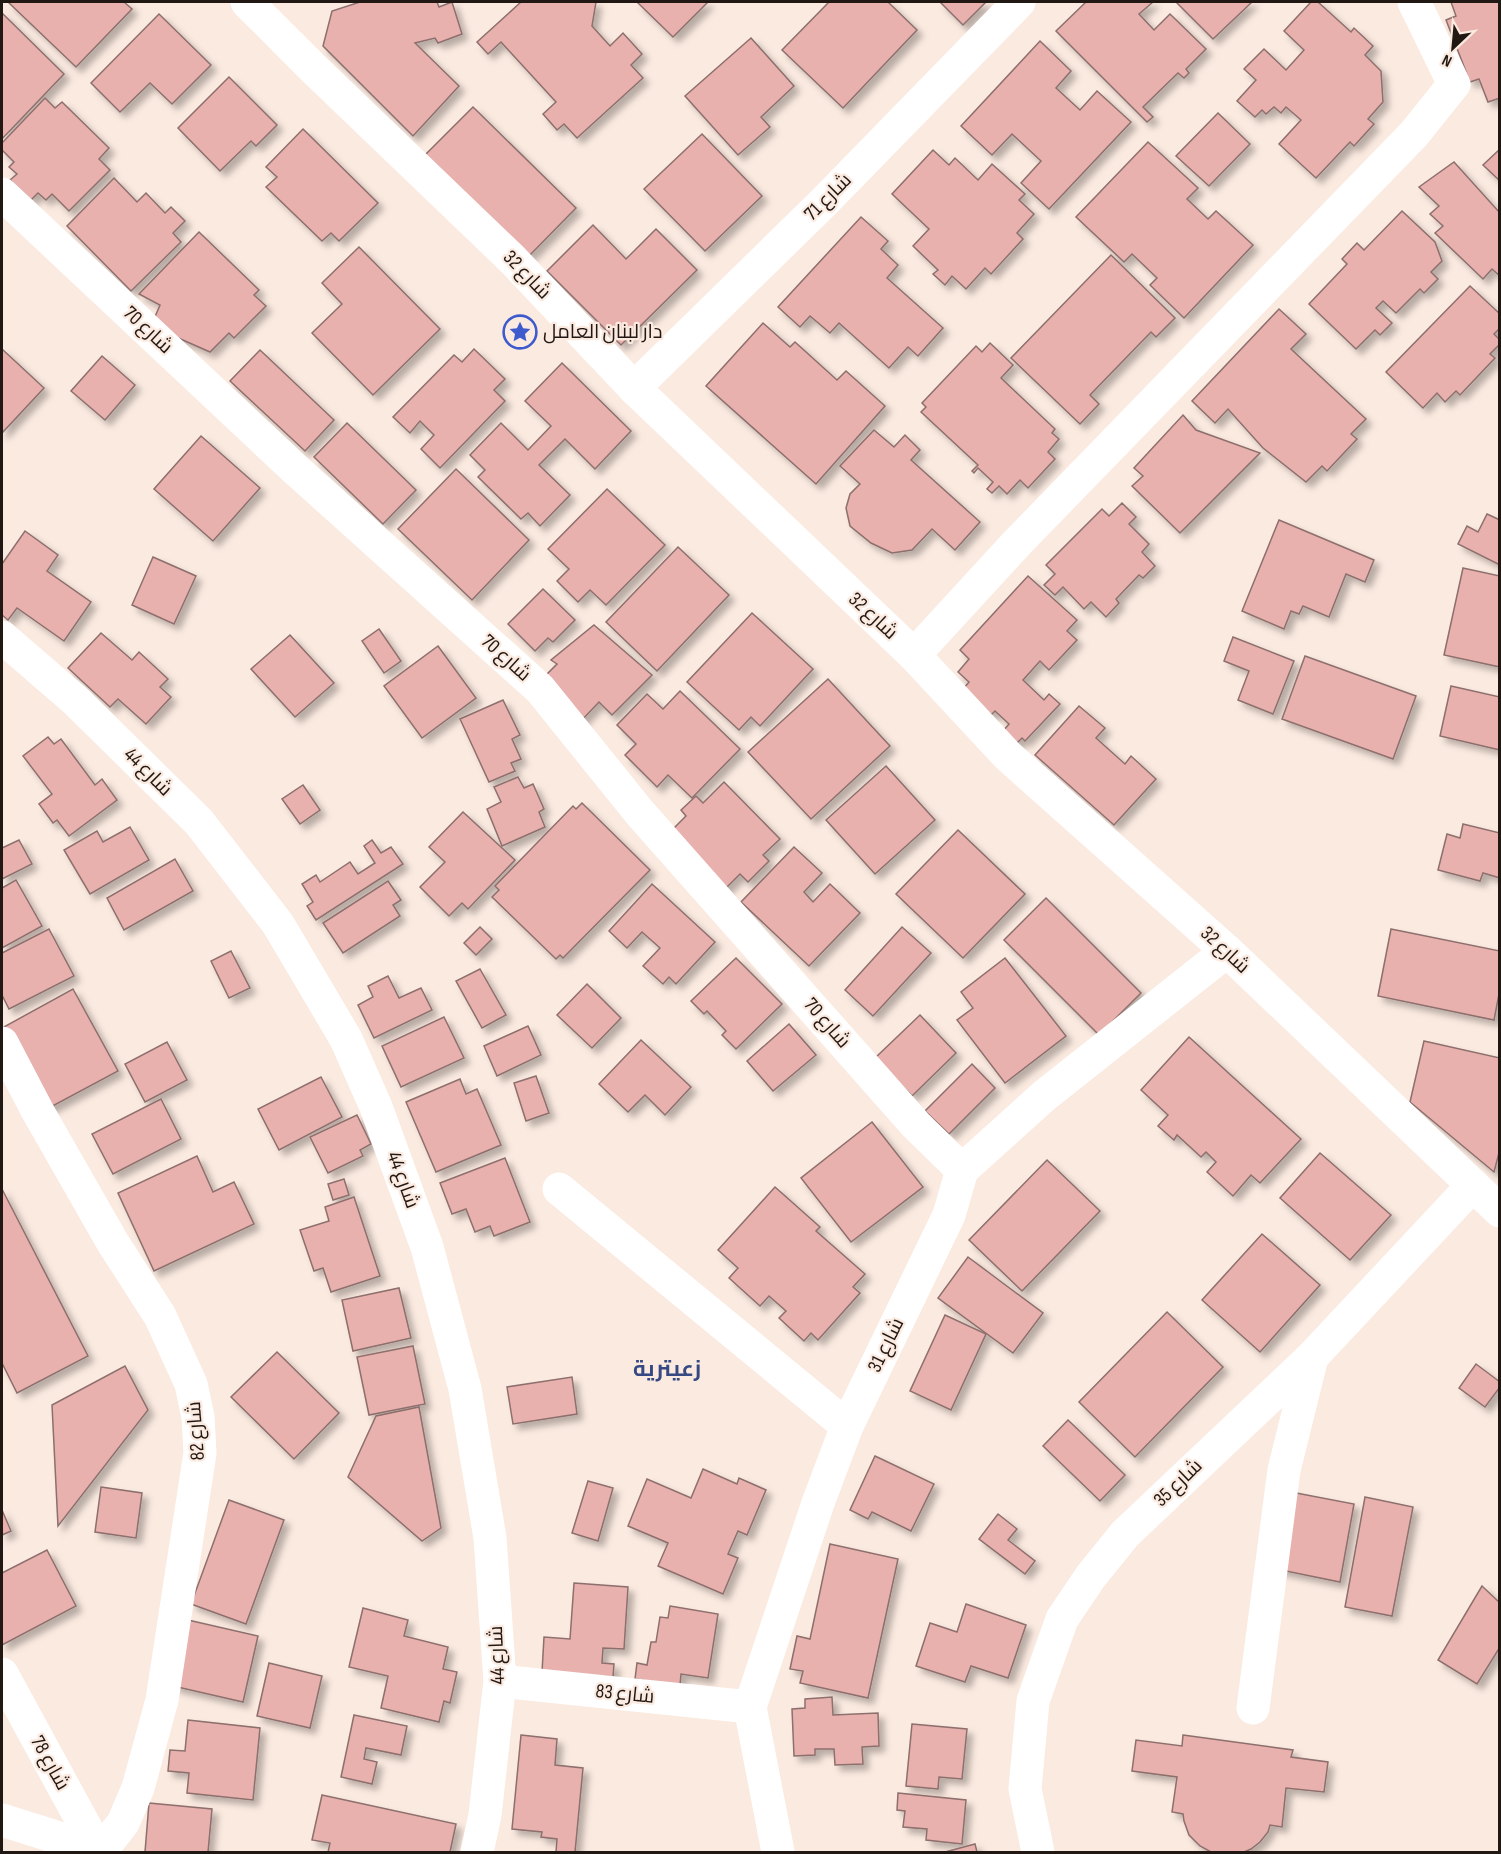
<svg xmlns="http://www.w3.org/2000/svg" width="1501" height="1854" viewBox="0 0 1501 1854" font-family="'Sofia Sans Condensed',Cairo,sans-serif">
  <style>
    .building { fill: #e8b1ad; stroke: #8d6f6d; stroke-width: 1.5; filter: url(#shadow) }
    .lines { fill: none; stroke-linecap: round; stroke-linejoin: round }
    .minor { stroke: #fff; stroke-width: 33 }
    .labels { text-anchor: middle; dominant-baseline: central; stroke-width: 4.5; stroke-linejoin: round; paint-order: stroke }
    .street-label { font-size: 20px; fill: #221813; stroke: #fbeae0 }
    .poi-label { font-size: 20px; fill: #221813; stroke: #fbeae0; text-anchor: start }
    .quarter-label { font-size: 22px; font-weight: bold; fill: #364983; stroke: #fbeae0 }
  </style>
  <defs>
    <filter id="shadow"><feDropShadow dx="5.5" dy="5.5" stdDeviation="3" flood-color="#0004"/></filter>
  </defs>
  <rect width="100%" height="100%" fill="#fbeae0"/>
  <g class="building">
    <path d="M8 2H124L132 9 76 67Z"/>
    <path d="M360 2H437L439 7 452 2 462 34 438 43 435 38 415 43 459 86 413 136 323 46 332 11Z"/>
    <path d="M521 2H596L592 26 610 46 623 33 642 54 631 65 643 78 577 138 564 124 557 130 543 114 556 102 501 42 488 54 477 42Z"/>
    <path d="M637 2H708L673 37Z"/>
    <path d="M829 2H888L917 30 843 108 782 50Z"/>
    <path d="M940 2H986L963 25Z"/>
    <path d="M1086 2H1153L1139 14 1154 30 1170 14 1206 49 1186 69 1189 73 1184 78 1178 73 1143 107 1153 117 1147 122 1056 31Z"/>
    <path d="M1176 2H1252L1213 39Z"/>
    <path d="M1311 2H1318L1351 32 1354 28 1373 46 1365 55 1381 71 1383 102 1368 119 1374 124 1354 146 1350 142 1316 178 1279 144 1301 120 1286 107 1281 113 1274 107 1266 114 1262 110 1255 117 1237 101 1256 80 1244 69 1264 49 1286 70 1304 50 1284 31Z"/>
    <path d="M1451 2H1500V98L1488 102 1479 79 1470 82 1446 20 1456 16Z"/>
    <path d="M2 13 64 74 2 139Z"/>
    <path d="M159 14 211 65 172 104 150 83 120 112 91 83Z"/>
    <path d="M751 38 794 86 761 117 770 127 738 155 685 96Z"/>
    <path d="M1040 41 1071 71 1056 88 1080 110 1097 91 1131 122 1049 209 1021 183 1041 161 1012 134 992 155 961 126Z"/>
    <path d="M229 77 277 125 256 146 251 141 220 171 178 128Z"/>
    <path d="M45 98 55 108 62 102 109 148 99 159 110 170 69 211 52 194 46 200 38 193 31 200 10 180 17 174 9 167 14 162 2 150V143Z"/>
    <path d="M473 107 576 208 529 256 425 155Z"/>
    <path d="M1218 113 1250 144 1209 186 1176 156Z"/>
    <path d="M303 129 378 203 339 241 331 233 322 241 266 187 277 177 266 167Z"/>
    <path d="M702 134 762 196 705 251 644 189Z"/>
    <path d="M1148 142 1198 188 1187 199 1208 219 1216 211 1253 245 1184 318 1150 285 1157 278 1132 254 1124 262 1076 217Z"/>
    <path d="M1500 149V181L1483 165Z"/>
    <path d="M933 150 949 165 955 158 978 180 992 164 1025 194 1019 200 1034 214 1017 233 1023 239 991 274 985 268 966 289 952 276 945 285 933 274 938 270 913 246 929 229 892 194Z"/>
    <path d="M1454 162 1500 213V276L1492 269 1483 279 1435 233 1443 226 1430 214 1439 206 1419 187Z"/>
    <path d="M114 178 137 202 146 193 165 213 171 207 185 221 173 233 181 242 131 291 67 226Z"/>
    <path d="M1402 211 1435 242 1442 261 1431 272 1438 279 1424 293 1420 289 1396 313 1383 301 1376 308 1392 323 1380 335 1375 330 1356 349 1309 304 1347 264 1342 259 1357 243 1364 250Z"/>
    <path d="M861 217 888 241 881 249 898 265 887 278 943 328 918 356 908 347 889 368 839 323 830 333 810 316 800 327 778 307Z"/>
    <path d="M593 225 626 259 656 229 697 270 621 345 547 271Z"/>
    <path d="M199 232 259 290 254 295 266 306 234 338 229 333 210 352 151 326 160 305 139 294Z"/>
    <path d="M359 247 440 329 373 395 312 333 342 304 322 283Z"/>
    <path d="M1111 255 1175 318 1156 337 1151 332 1090 395 1099 404 1080 424 1011 358Z"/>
    <path d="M1470 286 1500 314V328L1494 334 1500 340V344L1490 354 1495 358 1460 395 1456 391 1445 402 1437 393 1423 408 1386 372Z"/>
    <path d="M1279 309 1306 334 1291 349 1366 419 1351 434 1357 439 1327 471 1322 466 1306 482 1263 448 1228 409 1215 423 1192 401Z"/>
    <path d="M763 323 790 347 795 342 837 380 846 371 885 406 816 484 706 386Z"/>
    <path d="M990 343 1013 365 1001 378 1055 429 1052 433 1059 439 1048 452 1055 459 1028 488 1020 480 1007 494 999 486 992 493 987 489 993 482 978 468 974 473 972 471 978 465 921 412 926 407 922 403 976 346 982 352Z"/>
    <path d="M2 349 44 388 2 433Z"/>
    <path d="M474 349 505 379 494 390 505 401 440 468 421 449 434 435 420 421 410 433 393 417 454 355 462 362Z"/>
    <path d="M260 350 334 420 305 451 230 381Z"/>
    <path d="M102 356 135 385 105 420 71 391Z"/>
    <path d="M562 363 631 431 595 469 565 439 539 465 570 495 540 526 528 513 521 519 478 477 485 470 470 455 501 423 528 450 551 426 525 401Z"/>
    <path d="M1183 415 1196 430 1260 453 1180 533 1132 486 1143 476 1134 468Z"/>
    <path d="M347 423 416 490 383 524 314 457Z"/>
    <path d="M874 430 894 447 905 435 920 450 911 460 980 522 955 550 932 529 912 550 892 553 871 543 850 526 846 508 850 494 860 484 840 466Z"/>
    <path d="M201 436 260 488 213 541 154 489Z"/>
    <path d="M456 469 529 540 472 600 398 529Z"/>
    <path d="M607 489 665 545 606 605 590 590 578 602 557 581 569 569 548 549Z"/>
    <path d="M1122 503 1136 517 1129 524 1149 544 1142 552 1155 566 1143 578 1139 575 1116 599 1119 603 1106 617 1091 602 1084 609 1063 587 1055 595 1044 585 1055 574 1046 565 1102 509 1109 516Z"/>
    <path d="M1487 514 1500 520V565L1458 544 1467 526 1478 532Z"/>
    <path d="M1279 520 1374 560 1365 582 1346 574 1329 617 1303 606 1299 614 1291 611 1284 629 1242 611Z"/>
    <path d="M25 531 58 555 47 571 91 602 64 641 17 608 8 620 2 615V564Z"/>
    <path d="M678 547 729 595 657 671 606 622Z"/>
    <path d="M153 557 196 576 174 624 132 605Z"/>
    <path d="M1463 568 1500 576V667L1444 655Z"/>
    <path d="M1028 576 1077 620 1067 631 1077 640 1049 670 1040 661 1023 680 1044 700 1049 694 1060 704 1025 741 1022 738 1016 744 1003 731 1009 724 995 711 991 715 963 689 969 682 958 672 969 659 960 650Z"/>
    <path d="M543 589 575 620 553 642 548 638 535 651 508 624Z"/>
    <path d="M752 613 813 669 760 726 751 717 739 730 687 682Z"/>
    <path d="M594 625 652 675 612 715 599 702 581 721 540 681 557 664 551 660Z"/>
    <path d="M379 629 401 661 384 673 362 641Z"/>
    <path d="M101 633 132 660 139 652 168 679 160 687 171 697 146 724 118 699 110 707 68 668Z"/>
    <path d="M290 635 334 683 295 717 251 669Z"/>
    <path d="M1233 637 1294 661 1273 714 1238 700 1249 671 1224 661Z"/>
    <path d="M438 646 476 698 422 738 384 686Z"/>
    <path d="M1305 656 1416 696 1393 759 1282 719Z"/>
    <path d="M828 679 890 746 811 819 748 752Z"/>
    <path d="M1451 686 1500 697V750L1440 736Z"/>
    <path d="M680 691 740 749 692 798 668 775 657 787 625 755 636 744 617 725 647 694 663 709Z"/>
    <path d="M503 700 520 735 512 739 521 759 511 763 515 771 489 782 460 719Z"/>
    <path d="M1079 706 1105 728 1096 738 1125 764 1131 756 1156 779 1114 825 1035 755Z"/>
    <path d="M48 737 54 744 61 739 95 785 102 779 117 800 69 836 57 820 53 823 39 804 52 794 23 756Z"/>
    <path d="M886 766 935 820 875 874 826 820Z"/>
    <path d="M518 777 524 788 533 784 544 809 539 812 545 827 502 846 487 809 501 802 494 787Z"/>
    <path d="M724 782 780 839 763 855 769 861 748 882 740 874 723 891 668 834 686 816 681 810 696 796 703 803Z"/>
    <path d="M303 785 320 810 300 824 282 799Z"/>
    <path d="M582 803 650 870 563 958 560 955 556 959 492 897 499 890 495 886 573 806 576 809Z"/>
    <path d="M463 812 515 860 468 909 462 903 449 916 420 887 445 862 429 847Z"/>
    <path d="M1463 824 1500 833V878L1483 873 1480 881 1438 870 1447 834 1460 838Z"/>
    <path d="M130 827 149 860 90 894 64 850 97 831 103 842Z"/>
    <path d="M958 830 1025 894 963 958 896 894Z"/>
    <path d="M19 840 32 864 2 879V848Z"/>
    <path d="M372 840 381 853 391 847 403 864 316 920 307 906 313 902 302 884 316 875 320 882 350 862 358 874 375 863 364 846Z"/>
    <path d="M794 847 822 873 804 892 813 902 830 884 860 913 809 966 741 902Z"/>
    <path d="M175 859 193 891 124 930 107 898Z"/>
    <path d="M16 880 42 926 2 948V888Z"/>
    <path d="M388 881 401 900 393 905 400 916 343 953 323 923Z"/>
    <path d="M652 884 715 942 676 984 669 977 663 984 643 966 660 948 642 932 627 948 609 931Z"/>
    <path d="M1046 898 1141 993 1099 1035 1004 940Z"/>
    <path d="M480 927 492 939 476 955 464 943Z"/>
    <path d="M902 927 931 953 873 1016 845 990Z"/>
    <path d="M49 929 74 976 9 1009 2 995V953Z"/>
    <path d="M1391 929 1500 951V989L1494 1020 1378 996Z"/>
    <path d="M231 951 250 988 229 998 211 961Z"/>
    <path d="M736 958 782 1004 736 1049 722 1035 726 1031 707 1011 704 1014 691 1001Z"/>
    <path d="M1005 958 1066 1036 1005 1083 957 1020 973 1008 961 992Z"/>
    <path d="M480 969 506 1015 482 1028 456 981Z"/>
    <path d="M388 976 399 998 421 988 432 1010 374 1038 358 1005 373 997 368 986Z"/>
    <path d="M587 984 621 1018 592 1048 557 1015Z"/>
    <path d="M73 989 118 1071 47 1109 2 1028Z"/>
    <path d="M920 1015 956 1053 912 1096 875 1058Z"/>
    <path d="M444 1017 464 1058 401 1087 382 1046Z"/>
    <path d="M789 1024 816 1055 773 1091 747 1061Z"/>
    <path d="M528 1026 541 1055 497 1076 484 1046Z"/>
    <path d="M1189 1037 1301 1139 1260 1183 1251 1175 1233 1196 1207 1172 1216 1162 1206 1152 1201 1157 1177 1135 1174 1140 1158 1126 1168 1115 1141 1090Z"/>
    <path d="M641 1040 691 1087 665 1115 645 1095 628 1112 599 1084Z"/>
    <path d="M1424 1041 1500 1058V1149L1494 1172 1410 1102Z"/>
    <path d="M167 1042 187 1080 145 1102 125 1064Z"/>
    <path d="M972 1064 995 1088 949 1134 925 1111Z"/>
    <path d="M536 1076 549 1113 526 1121 514 1083Z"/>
    <path d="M321 1077 342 1117 279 1150 258 1109Z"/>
    <path d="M460 1079 466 1094 477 1089 501 1145 436 1172 406 1102Z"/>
    <path d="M161 1099 181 1139 113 1174 92 1134Z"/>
    <path d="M357 1115 371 1144 360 1150 363 1156 328 1173 310 1137Z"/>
    <path d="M872 1122 923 1187 851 1242 801 1178Z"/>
    <path d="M1320 1153 1391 1215 1350 1260 1280 1198Z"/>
    <path d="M197 1156 213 1192 234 1182 254 1224 154 1271 118 1193Z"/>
    <path d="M505 1158 530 1222 494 1236 490 1226 475 1232 466 1209 452 1214 440 1183Z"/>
    <path d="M1047 1160 1100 1211 1022 1291 969 1240Z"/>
    <path d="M344 1179 349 1195 333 1200 328 1184Z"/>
    <path d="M775 1187 820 1227 816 1231 865 1274 853 1287 860 1293 818 1340 811 1333 804 1341 779 1318 786 1311 769 1296 760 1306 729 1278 738 1268 718 1250Z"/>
    <path d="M2 1189 88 1356 17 1393 2 1363Z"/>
    <path d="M354 1197 380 1276 331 1292 323 1268 314 1271 300 1230 329 1221 325 1207Z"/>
    <path d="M1262 1234 1320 1285 1260 1352 1202 1300Z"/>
    <path d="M968 1257 1043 1313 1013 1353 938 1298Z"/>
    <path d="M399 1288 411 1338 353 1351 342 1300Z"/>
    <path d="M1167 1312 1223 1367 1135 1457 1079 1402Z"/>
    <path d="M945 1315 986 1334 951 1410 910 1391Z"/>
    <path d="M413 1346 425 1404 369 1415 357 1357Z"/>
    <path d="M277 1352 339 1413 294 1459 231 1397Z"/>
    <path d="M1476 1364 1500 1382V1387L1485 1407 1459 1388Z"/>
    <path d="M125 1366 148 1410 58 1526 52 1405Z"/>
    <path d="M572 1377 577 1414 513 1424 507 1387Z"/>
    <path d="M419 1407 441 1528 422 1541 348 1477 376 1416Z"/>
    <path d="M1068 1420 1125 1475 1100 1501 1043 1446Z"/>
    <path d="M875 1456 934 1484 911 1531 872 1512 868 1519 850 1510Z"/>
    <path d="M703 1469 737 1484 739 1478 766 1490 747 1535 738 1531 728 1554 738 1558 723 1594 658 1566 668 1543 628 1526 647 1479 691 1498Z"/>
    <path d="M588 1481 613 1488 598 1541 572 1533Z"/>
    <path d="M101 1487 142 1493 136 1538 95 1532Z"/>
    <path d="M1291 1492 1354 1504 1340 1582 1276 1569Z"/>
    <path d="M1365 1497 1413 1507 1392 1616 1345 1607Z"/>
    <path d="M229 1500 284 1520 246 1624 191 1604Z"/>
    <path d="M2 1510 11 1531 2 1535Z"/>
    <path d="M998 1514 1017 1529 1008 1540 1035 1561 1025 1574 979 1539Z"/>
    <path d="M830 1544 898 1559 868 1698 800 1683 803 1671 790 1669 797 1636 810 1639Z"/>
    <path d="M47 1550 76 1606 2 1645V1573Z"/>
    <path d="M574 1583 628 1587 624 1649 603 1648 602 1663 614 1664 613 1677 542 1672 544 1637 570 1639Z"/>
    <path d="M1482 1586 1500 1603V1647L1477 1684 1438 1660Z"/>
    <path d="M966 1604 1026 1625 1008 1678 971 1666 965 1682 916 1666 930 1623 957 1632Z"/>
    <path d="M670 1606 718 1614 708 1678 681 1674 680 1686 635 1679 637 1663 647 1665 651 1642H656L660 1617 668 1618Z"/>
    <path d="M363 1608 408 1620 404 1636 448 1647 443 1669 457 1672 450 1703 444 1701 439 1722 381 1708 388 1676 349 1667Z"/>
    <path d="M188 1620 258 1636 243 1702 173 1686Z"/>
    <path d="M269 1663 322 1676 310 1728 257 1716Z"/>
    <path d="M832 1697 833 1715 878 1713 879 1746 862 1747 863 1764 835 1765 834 1749H815V1755L794 1756 792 1709 805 1708V1699Z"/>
    <path d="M354 1715 407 1726 401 1755 366 1748 364 1759 377 1762 372 1784 341 1777Z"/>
    <path d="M188 1720 260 1728 253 1800 187 1793 189 1773 168 1771 170 1750 185 1751Z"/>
    <path d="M912 1724 967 1729 962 1779 939 1777 938 1789 906 1786Z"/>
    <path d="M521 1735 557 1739 555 1765 583 1768 575 1852H556L557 1839 541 1837 542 1832 512 1829Z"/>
    <path d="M1183 1735 1293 1750 1291 1757 1328 1762 1324 1792 1286 1788 1282 1827 1270 1825 1268 1832 1260 1842 1251 1849 1244 1852H1211L1200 1846 1189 1835 1184 1821 1183 1814 1172 1812 1177 1777 1132 1771 1136 1740 1182 1746Z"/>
    <path d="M898 1793 966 1800 962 1844 926 1840 927 1829 903 1827 905 1811 897 1810Z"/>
    <path d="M322 1795 456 1824 450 1852H328L330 1843 312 1840Z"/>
    <path d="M149 1803 212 1809 208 1852H145Z"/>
    <path d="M975 1844 977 1852H945Z"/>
  </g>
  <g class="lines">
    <g class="minor">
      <path d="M247 2 314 69 513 260 634 388 914 655 1008 756 1227 951 1500 1211"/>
      <path d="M2 194 295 469 540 689 640 813 916 1125 962 1170"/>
      <path d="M634 388 824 202 1019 2"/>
      <path d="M2 637 75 700 199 822 278 924 346 1039 376 1107 427 1247 465 1389 490 1538 500 1681 485 1815 477 1852"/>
      <path d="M914 655 1016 544 1414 134 1454 84 1414 2"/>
      <path d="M2 1043 37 1110 113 1243 160 1316 191 1384 198 1417 200 1453 162 1700 138 1788 123 1823 100 1852"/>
      <path d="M559 1189 847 1426"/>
      <path d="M2 1674 99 1852"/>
      <path d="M500 1681 750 1707"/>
      <path d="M1253 1708 1284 1470 1312 1357"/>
      <path d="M2 1820 53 1836 98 1852"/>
      <path d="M778 1852 750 1707 818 1503 847 1426 949 1215 962 1170 1044 1096 1227 951"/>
      <path d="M1038 1852 1025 1789 1033 1701 1062 1619 1091 1576 1125 1534 1312 1357 1473 1185"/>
    </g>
  </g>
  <defs>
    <symbol id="sight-ring" viewBox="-11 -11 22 22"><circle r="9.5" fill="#fbeae0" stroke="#3d5bcd" stroke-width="1.5"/><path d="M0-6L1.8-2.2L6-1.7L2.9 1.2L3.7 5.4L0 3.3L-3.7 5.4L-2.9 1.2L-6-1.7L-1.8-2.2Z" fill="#3d5bcd"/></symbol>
  </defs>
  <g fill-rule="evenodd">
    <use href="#sight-ring" x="501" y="313" width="38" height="38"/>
  </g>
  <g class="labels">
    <g class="street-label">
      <text transform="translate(828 197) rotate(-45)">شارع 71</text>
      <text transform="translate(527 275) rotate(46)">شارع 32</text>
      <text transform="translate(148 330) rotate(43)">شارع 70</text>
      <text transform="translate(873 616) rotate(43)">شارع 32</text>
      <text transform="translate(506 658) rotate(42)">شارع 70</text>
      <text transform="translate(148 772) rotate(45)">شارع 44</text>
      <text transform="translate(1225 950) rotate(43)">شارع 32</text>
      <text transform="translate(827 1023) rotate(49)">شارع 70</text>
      <text transform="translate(403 1180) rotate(70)">شارع 44</text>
      <text transform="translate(886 1345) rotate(-64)">شارع 31</text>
      <text transform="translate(196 1431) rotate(-94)">شارع 82</text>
      <text transform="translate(1178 1483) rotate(-44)">شارع 35</text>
      <text transform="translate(497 1655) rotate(-92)">شارع 44</text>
      <text transform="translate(625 1694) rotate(6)">شارع 83</text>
      <text transform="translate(50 1763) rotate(61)">شارع 78</text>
    </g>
    <g class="poi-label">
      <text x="543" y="332">دار لبنان العامل</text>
    </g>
    <g class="quarter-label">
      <text x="667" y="1369">زعيترية</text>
    </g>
  </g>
  <rect width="1501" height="1854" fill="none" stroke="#221813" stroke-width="6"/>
  <g transform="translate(1453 48) rotate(206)" stroke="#fbeae0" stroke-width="4.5" paint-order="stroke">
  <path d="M0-4.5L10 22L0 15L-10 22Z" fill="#221813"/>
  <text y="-9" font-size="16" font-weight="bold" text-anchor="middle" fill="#221813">N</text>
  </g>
</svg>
